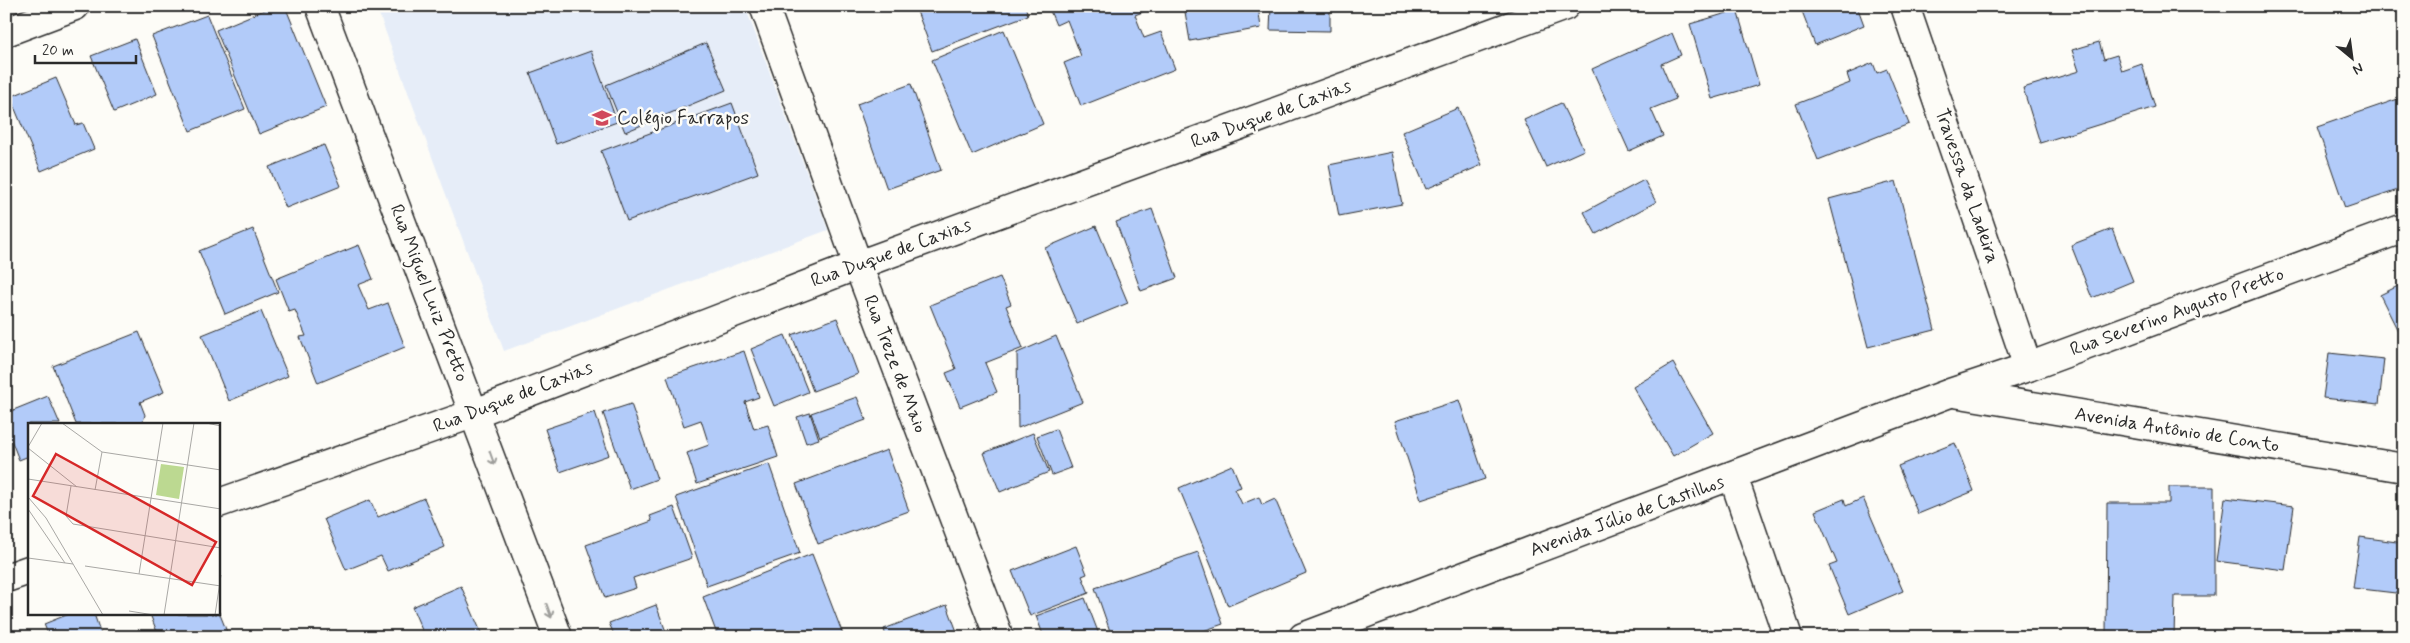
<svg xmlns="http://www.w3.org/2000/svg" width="2410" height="643" viewBox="0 0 2410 643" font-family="Mynerve,sans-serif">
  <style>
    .built { fill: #e6edf8 }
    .building { fill: #b2cbf9; stroke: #2b2b2b }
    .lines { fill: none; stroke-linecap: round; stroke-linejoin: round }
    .street-casing { stroke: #2b2b2b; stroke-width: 31 }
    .secondary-casing { stroke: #2b2b2b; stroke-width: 31 }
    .street { stroke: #fdfcf7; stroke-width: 28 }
    .secondary { stroke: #fdfcf7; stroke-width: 28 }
    .oneway { stroke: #9e9e9b }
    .labels { text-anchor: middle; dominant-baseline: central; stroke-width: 5; stroke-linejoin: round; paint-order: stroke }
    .street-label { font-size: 19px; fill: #2b2b2b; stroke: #fdfcf7 }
    .poi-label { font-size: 19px; fill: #2b2b2b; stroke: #fdfcf7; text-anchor: start }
    .inset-road { fill: none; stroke: #a9a8a5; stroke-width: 1 }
    .view { fill: #d62828; fill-opacity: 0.15; stroke: #d62828; stroke-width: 2.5 }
    .inset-edge { fill: none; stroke: #2b2b2b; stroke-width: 2.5 }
  </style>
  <rect width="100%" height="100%" fill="#fdfcf7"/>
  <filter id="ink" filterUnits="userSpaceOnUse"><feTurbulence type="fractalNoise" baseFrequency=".02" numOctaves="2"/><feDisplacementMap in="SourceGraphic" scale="10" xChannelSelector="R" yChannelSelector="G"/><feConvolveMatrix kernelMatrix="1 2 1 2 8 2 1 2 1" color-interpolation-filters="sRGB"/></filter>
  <g filter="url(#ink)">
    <path class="built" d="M376 6H745L828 230 504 351Z"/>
    <g class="building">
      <path d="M274 6H285L326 107 259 134 216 30Z"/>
      <path d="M915 6H1025L1028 15 932 51Z"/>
      <path d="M1048 6H1143L1145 11 1135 15 1144 38 1161 32 1175 69 1081 106 1064 63 1081 56 1067 20 1056 25Z"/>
      <path d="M1184 6H1258L1261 28 1190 41Z"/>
      <path d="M1271 6H1330V31L1270 30Z"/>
      <path d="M1800 6H1857L1864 25 1815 45Z"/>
      <path d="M1737 10 1759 85 1712 99 1690 24Z"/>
      <path d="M207 15 245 109 190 131 152 36Z"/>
      <path d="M1004 30 1043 124 972 155 932 60Z"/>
      <path d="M1672 33 1681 55 1661 64 1676 99 1651 109 1663 136 1629 151 1592 69Z"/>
      <path d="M135 39 157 94 114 112 91 56Z"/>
      <path d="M2099 42 2104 59 2117 55 2122 71 2142 64 2155 107 2040 143 2023 88 2079 71 2072 50Z"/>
      <path d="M706 43 726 90 625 132 606 85Z"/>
      <path d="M591 51 617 122 556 144 530 73Z"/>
      <path d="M1873 63 1877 73 1887 69 1909 124 1818 160 1796 104 1850 83 1847 74Z"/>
      <path d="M56 78 76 125 83 123 94 149 41 171 10 97Z"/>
      <path d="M911 84 941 170 887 189 857 104Z"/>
      <path d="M2398 99 2404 116V188L2345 208 2317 127Z"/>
      <path d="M732 103 758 173 627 221 601 151Z"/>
      <path d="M1561 103 1584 150 1546 167 1524 120Z"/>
      <path d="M1458 108 1482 165 1426 189 1402 132Z"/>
      <path d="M324 145 341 186 286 208 269 167Z"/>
      <path d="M1392 152 1402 204 1339 216 1329 165Z"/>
      <path d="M1644 180 1656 202 1596 234 1584 212Z"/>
      <path d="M1896 181 1935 330 1868 347 1829 199Z"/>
      <path d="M1152 209 1177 278 1141 291 1116 222Z"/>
      <path d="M1096 226 1128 303 1077 324 1045 248Z"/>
      <path d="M253 229 278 292 225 314 199 251Z"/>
      <path d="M2112 229 2133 281 2092 298 2071 245Z"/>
      <path d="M359 245 373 279 358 285 369 310 388 303 405 347 318 383 300 337 306 336 295 310 289 312 276 279Z"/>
      <path d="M1000 277 1011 304 1006 306 1023 348 985 363 997 392 960 407 946 373 956 369 930 305Z"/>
      <path d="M2404 283V340L2403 341 2380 295Z"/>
      <path d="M261 311 288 376 229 401 202 335Z"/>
      <path d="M837 318 858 374 813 391 792 335Z"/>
      <path d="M139 332 164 392 140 402 145 415 142 424H76L53 366Z"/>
      <path d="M785 335 808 392 774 406 751 349Z"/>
      <path d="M1056 336 1083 402 1018 428 1017 353Z"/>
      <path d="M744 351 759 397 745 402 754 429 768 425 778 457 697 484 687 453 709 445 701 420 684 426 667 377Z"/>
      <path d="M2329 353 2384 359 2379 404 2323 398Z"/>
      <path d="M1673 363 1713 433 1673 456 1633 387Z"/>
      <path d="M48 396 60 424H29V456L19 460 6 427V413Z"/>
      <path d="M857 397 866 420 820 437 811 413Z"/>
      <path d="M1459 400 1485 479 1421 500 1395 421Z"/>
      <path d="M631 404 657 479 630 489 603 413Z"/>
      <path d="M595 412 609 455 560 472 545 429Z"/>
      <path d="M810 413 819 439 806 443 797 417Z"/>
      <path d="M1056 429 1071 468 1052 475 1037 436Z"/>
      <path d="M1033 433 1049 472 1000 492 984 453Z"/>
      <path d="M1955 443 1974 491 1918 514 1898 466Z"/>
      <path d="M887 450 909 511 818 544 796 484Z"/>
      <path d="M769 464 800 553 707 586 676 497Z"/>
      <path d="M1232 465 1241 487 1235 489 1242 504 1259 497 1262 505 1275 499 1306 573 1228 606 1179 488Z"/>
      <path d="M2169 487H2214V596H2175L2174 637H2106L2107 503H2169Z"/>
      <path d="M424 498 445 547 388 571 381 556 346 570 324 519 370 500 378 517Z"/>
      <path d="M1863 498 1903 591 1849 614 1829 566 1837 563 1815 511 1844 499 1846 506Z"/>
      <path d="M2225 498 2294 506 2285 570 2216 561Z"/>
      <path d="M674 507 692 558 633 578 636 588 605 598 586 545 652 521 650 516Z"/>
      <path d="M2360 537 2404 543V594L2353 588Z"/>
      <path d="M1076 546 1087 574 1082 576 1089 593 1030 616 1012 571Z"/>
      <path d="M1198 552 1223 624 1186 637H1112L1095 588Z"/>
      <path d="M812 554 844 637H718L703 597Z"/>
      <path d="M461 586 483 637H425L412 607Z"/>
      <path d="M1085 598 1100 637H1044L1036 616Z"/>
      <path d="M656 605 668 637H615L609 623Z"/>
      <path d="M947 605 959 637H886L884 629Z"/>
      <path d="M219 612 229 637H159L150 614H219Z"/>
      <path d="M69 614H94L102 637H49L44 624Z"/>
    </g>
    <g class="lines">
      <defs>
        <g id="street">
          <path d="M320 6 558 637"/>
          <path d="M764 6 858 265 999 637"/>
          <path d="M1905 6 2028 367"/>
          <path d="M6 32 75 6"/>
          <path d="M1733 476 1788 637"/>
          <path d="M219 503 475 413 858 265 1565 6"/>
          <path d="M6 578 29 570"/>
        </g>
        <g id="secondary">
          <path d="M1954 393 2404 468"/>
          <path d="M1303 637 1950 393 2028 367 2404 228"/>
        </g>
      </defs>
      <use href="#street" class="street-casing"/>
      <use href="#secondary" class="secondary-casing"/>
      <use href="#street" class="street"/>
      <use href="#secondary" class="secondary"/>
    </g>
    <defs><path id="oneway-shaft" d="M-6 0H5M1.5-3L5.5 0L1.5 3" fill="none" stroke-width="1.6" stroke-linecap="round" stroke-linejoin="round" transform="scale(1.25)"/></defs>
    <g class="oneway">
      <use href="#oneway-shaft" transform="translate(492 458) rotate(70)"/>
      <use href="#oneway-shaft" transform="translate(549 611) rotate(70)"/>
    </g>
  </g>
  <defs>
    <symbol id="school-bare" viewBox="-9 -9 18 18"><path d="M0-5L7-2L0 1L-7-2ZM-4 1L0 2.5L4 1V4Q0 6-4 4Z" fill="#d1495b" stroke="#fdfcf7" stroke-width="2.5" paint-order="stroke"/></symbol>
  </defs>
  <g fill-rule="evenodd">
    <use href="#school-bare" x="588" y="104" width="28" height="28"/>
  </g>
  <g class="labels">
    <g class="street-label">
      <text transform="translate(1271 114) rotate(-20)">Rua Duque de Caxias</text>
      <text transform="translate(1967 186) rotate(71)">Travessa da Ladeira</text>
      <text transform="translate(891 253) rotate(-20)">Rua Duque de Caxias</text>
      <text transform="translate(429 293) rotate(69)">Rua Miguel Luiz Pretto</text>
      <text transform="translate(2177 312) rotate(-20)">Rua Severino Augusto Pretto</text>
      <text transform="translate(895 364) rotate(69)">Rua Treze de Maio</text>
      <text transform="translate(513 397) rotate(-21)">Rua Duque de Caxias</text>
      <text transform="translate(2177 430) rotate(9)">Avenida Antônio de Conto</text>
      <text transform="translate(1627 516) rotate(-20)">Avenida Júlio de Castilhos</text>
    </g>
    <g class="poi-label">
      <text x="617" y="118">Colégio Farrapos</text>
    </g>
  </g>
  <g transform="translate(28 423)">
    <rect width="192" height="192" fill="#fdfcf7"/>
    <path d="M133 41 156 44 151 76 128 72Z" fill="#bcd991"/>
    <path class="inset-road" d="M34 0 74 29 193 47M178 0 193 3M0 24 14 0M0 25 49 64M0 56 193 86M43 63 38 93 45 101 193 125M67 67 74 29M0 74 18 95 75 192M0 86 37 140M0 135 45 141M57 143 193 163M111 151 135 0M101 188 126 192M136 192 166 0M187 192 193 152"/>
    <path class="view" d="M28 31 188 119 164 162 5 73Z"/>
    <rect width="192" height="192" class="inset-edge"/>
  </g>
  <rect width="2410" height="643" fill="none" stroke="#fdfcf7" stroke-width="25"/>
  <rect x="12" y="12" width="2385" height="618" fill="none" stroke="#2b2b2b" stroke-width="2" filter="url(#ink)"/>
  <g transform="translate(2352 58) rotate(151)" stroke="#fdfcf7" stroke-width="4" paint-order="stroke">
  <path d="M0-4L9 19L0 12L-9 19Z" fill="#2b2b2b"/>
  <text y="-8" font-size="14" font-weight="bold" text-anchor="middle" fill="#2b2b2b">N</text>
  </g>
  <path d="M35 55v8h101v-8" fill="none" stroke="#2b2b2b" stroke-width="2.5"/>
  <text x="42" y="55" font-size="15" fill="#2b2b2b" stroke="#fdfcf7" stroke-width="4" paint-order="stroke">20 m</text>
</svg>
